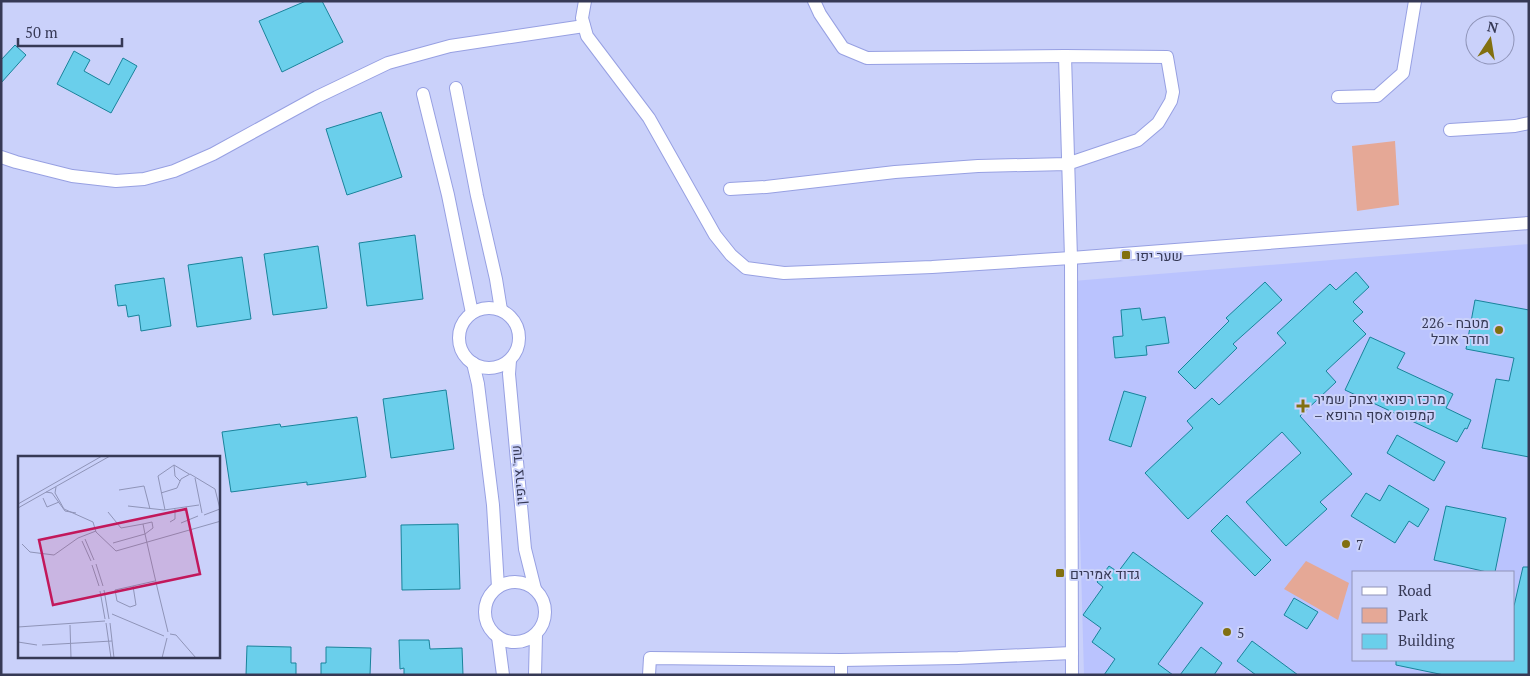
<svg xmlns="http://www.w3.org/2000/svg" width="1530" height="676" viewBox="0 0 1530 676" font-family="'PT Serif',Heebo,serif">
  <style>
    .built { fill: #bac3fe; fill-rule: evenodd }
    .green { fill: #e5a896 }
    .building { fill: #6acfeb; stroke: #19839b }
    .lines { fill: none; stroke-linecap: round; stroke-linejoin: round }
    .street-casing { stroke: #97a0e2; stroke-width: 14 }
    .street { stroke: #fff; stroke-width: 12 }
    .poi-dot { fill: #827010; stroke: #cad1fa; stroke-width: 2 }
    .labels { text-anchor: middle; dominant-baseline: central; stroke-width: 4; stroke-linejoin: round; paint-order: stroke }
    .poi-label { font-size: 14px; fill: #363955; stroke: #cad1fa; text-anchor: start }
    .street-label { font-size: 14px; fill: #363955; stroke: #cad1fa }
    .inset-road { fill: none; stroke: #8f94b8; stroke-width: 1 }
    .view { fill: #c2185b; fill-opacity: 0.15; stroke: #c2185b; stroke-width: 2.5 }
    .inset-edge { fill: none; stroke: #363955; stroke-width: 2.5 }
  </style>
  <rect width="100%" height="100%" fill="#cad1fa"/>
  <path class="built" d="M1529 244V675H1084L1073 281ZM1354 572H1514V660H1354Z"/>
  <g class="green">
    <path d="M1395 141 1399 205 1357 211 1352 146Z"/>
    <path d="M1306 561 1349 583 1338 620 1284 589Z"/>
  </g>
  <g class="building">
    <path d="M306 1H322L343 42 282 72 259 21Z"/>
    <path d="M15 45 26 55 1 83V60Z"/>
    <path d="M74 51 90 60 84 71 109 85 123 58 137 66 111 113 57 84Z"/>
    <path d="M381 112 402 177 347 195 326 129Z"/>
    <path d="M415 235 423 299 367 306 359 243Z"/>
    <path d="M318 246 327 308 273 315 264 254Z"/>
    <path d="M242 257 251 319 197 327 188 265Z"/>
    <path d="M1356 272 1369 287 1353 302 1363 312 1353 321 1366 334 1326 371 1336 382 1300 416 1352 474 1320 502 1327 509 1286 546 1246 502 1301 453 1282 432 1188 519 1145 473 1193 428 1187 421 1212 398 1219 405 1286 343 1277 333 1330 284 1336 290Z"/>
    <path d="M164 278 171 326 141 331 139 315 128 317 126 305 118 306 115 285Z"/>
    <path d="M1265 282 1282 300 1233 344 1237 348 1195 389 1178 372 1229 321 1226 318Z"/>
    <path d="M1475 300 1529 310V457L1482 448 1496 379 1509 381 1514 358 1466 349Z"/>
    <path d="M1140 308 1142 320 1165 317 1169 343 1146 346 1147 355 1115 358 1113 337 1123 336 1121 310Z"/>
    <path d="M1370 337 1405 353 1397 368 1453 394 1446 408 1471 420 1467 429 1465 428 1457 442 1345 390Z"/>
    <path d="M446 390 454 449 391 458 383 399Z"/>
    <path d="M1124 391 1146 397 1131 447 1109 440Z"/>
    <path d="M357 417 366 477 307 485V482L231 492 222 432 280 424 281 427Z"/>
    <path d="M1397 435 1445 462 1434 481 1387 453Z"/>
    <path d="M1389 485 1429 509 1418 527 1409 521 1395 543 1351 516 1366 493 1380 501Z"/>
    <path d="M1446 506 1506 518 1495 572H1487L1434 560Z"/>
    <path d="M1227 515 1271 560 1255 576 1211 531Z"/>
    <path d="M458 524 460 589 402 590 401 525Z"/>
    <path d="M1133 552 1203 603 1158 664 1173 675H1104L1115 659 1092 642 1101 628 1083 615 1103 587 1097 582 1109 566 1118 572Z"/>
    <path d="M1523 567H1529V675H1444L1396 665V660H1514V606Z"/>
    <path d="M1294 598 1318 612 1307 629 1284 615Z"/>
    <path d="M399 640H429L430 649 462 648 463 675H404V668L400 669Z"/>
    <path d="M1252 641 1298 675H1256L1237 661Z"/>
    <path d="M247 646 291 647V663H296V675H246Z"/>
    <path d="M326 647 371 648 370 675H321V663H326Z"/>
    <path d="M1201 647 1222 663 1214 675H1180Z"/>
  </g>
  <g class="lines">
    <defs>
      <g id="street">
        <path d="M585 1 582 18 587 36 649 118 715 235 731 255 746 268 784 273 932 267 1071 258 1529 223"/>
        <path d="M814 1 820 14 843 48 867 58 1065 56"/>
        <path d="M456 88 477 196 496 279 501 310"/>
        <path d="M423 94 448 195 472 313"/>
        <path d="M1338 97 1377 96 1403 73 1415 1"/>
        <path d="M1450 130 1515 126 1529 123"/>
        <path d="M1 157 16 162 72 176 116 181 144 179 174 171 213 154 317 97 388 63 450 46 584 26"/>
        <path d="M730 189 766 187 895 172 978 166 1067 164 1138 140 1158 123 1171 101 1173 92 1167 57 1065 56 1071 258 1072 675"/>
        <circle cx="489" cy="338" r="30"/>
        <path d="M510 360 509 374 525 549 535 589"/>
        <path d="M473 363 478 384 493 505 498 587"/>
        <circle cx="515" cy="612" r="30"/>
        <path d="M498 637 503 675"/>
        <path d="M535 675 536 634"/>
        <path d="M649 675 650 658 841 660 958 658 1072 653"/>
        <path d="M841 675V660"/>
      </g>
    </defs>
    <use href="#street" class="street-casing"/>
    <use href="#street" class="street"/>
  </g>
  <g class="poi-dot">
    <rect x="1121" y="250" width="10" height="10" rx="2.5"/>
    <circle cx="1499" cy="330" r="5"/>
    <path d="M1300.5 398.5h5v5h5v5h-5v5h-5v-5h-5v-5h5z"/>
    <circle cx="1346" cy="544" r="5"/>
    <rect x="1055" y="568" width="10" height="10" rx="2.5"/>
    <circle cx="1227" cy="632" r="5"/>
  </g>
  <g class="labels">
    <g class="poi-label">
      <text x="1136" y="255">שער יפו</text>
      <text x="1489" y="322" text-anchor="end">226 - מטבח<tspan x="1489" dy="16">וחדר אוכל</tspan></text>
      <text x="1314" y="398">מרכז רפואי יצחק שמיר<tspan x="1314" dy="16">– קמפוס אסף הרופא</tspan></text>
      <text x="1356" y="544">7</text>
      <text x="1070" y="573">גדוד אמירים</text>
      <text x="1237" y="632">5</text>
    </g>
    <g class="street-label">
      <text transform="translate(518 475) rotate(-95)">שד' צריפין</text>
    </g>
  </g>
  <g transform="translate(18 456)">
    <rect width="202" height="202" fill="#cad1fa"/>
    <path class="inset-road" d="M177 22 184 57M162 25 157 20 156 9 171 18M38 31 37 37 46 53 75 66 78 76 98 95 203 65M101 34 126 30 132 53M28 36 34 37 47 55 58 57M143 37 159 32 163 23 172 18 197 33 202 53 186 59M25 42 29 51 41 46M0 48 84 0M110 50 146 54 181 49M0 52 92 0M147 54 140 20 156 9M90 56 103 72 125 68M152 66 157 63V53M163 67 180 60M67 83 76 104M64 85 73 105M95 87 127 78 135 72 134 66 125 68 127 78 129 87 140 135 150 176M4 88 12 96 36 99 60 82 78 75M78 108 85 130M74 109 81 130M115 130 118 149 112 151 99 145 97 134 137 125M86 134 91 163M82 135 87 163M94 158 146 180M88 167 93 202M92 167 96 202M52 169 53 202M0 171 87 165M152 178 158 179 178 202M0 186 19 189M24 189 94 185M144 202 149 182"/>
    <path class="view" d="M168 53 182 118 35 149 21 84Z"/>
    <rect width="202" height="202" class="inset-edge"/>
  </g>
  <rect width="1530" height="676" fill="none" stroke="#363955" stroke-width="5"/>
  <rect x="1352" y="571" width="162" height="90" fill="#cad1fa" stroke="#8f94b8"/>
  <rect x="1362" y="587" width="25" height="8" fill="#ffffff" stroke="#8f94b8"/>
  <text x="1398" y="596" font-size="15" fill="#363955">Road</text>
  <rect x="1362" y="608" width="25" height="15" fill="#e5a896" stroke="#8f94b8"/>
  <text x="1398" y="621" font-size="15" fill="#363955">Park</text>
  <rect x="1362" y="634" width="25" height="15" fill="#6acfeb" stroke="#8f94b8"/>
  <text x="1398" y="646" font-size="15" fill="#363955">Building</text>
  <g transform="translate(1490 40) rotate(12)"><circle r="24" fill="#cad1fa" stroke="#8f94b8"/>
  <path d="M0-4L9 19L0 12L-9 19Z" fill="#827010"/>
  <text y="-8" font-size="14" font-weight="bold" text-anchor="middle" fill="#363955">N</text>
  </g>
  <path d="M18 38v8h104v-8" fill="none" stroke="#363955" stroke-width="2.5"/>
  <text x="25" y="38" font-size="15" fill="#363955" stroke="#cad1fa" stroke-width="4" paint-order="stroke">50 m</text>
</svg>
